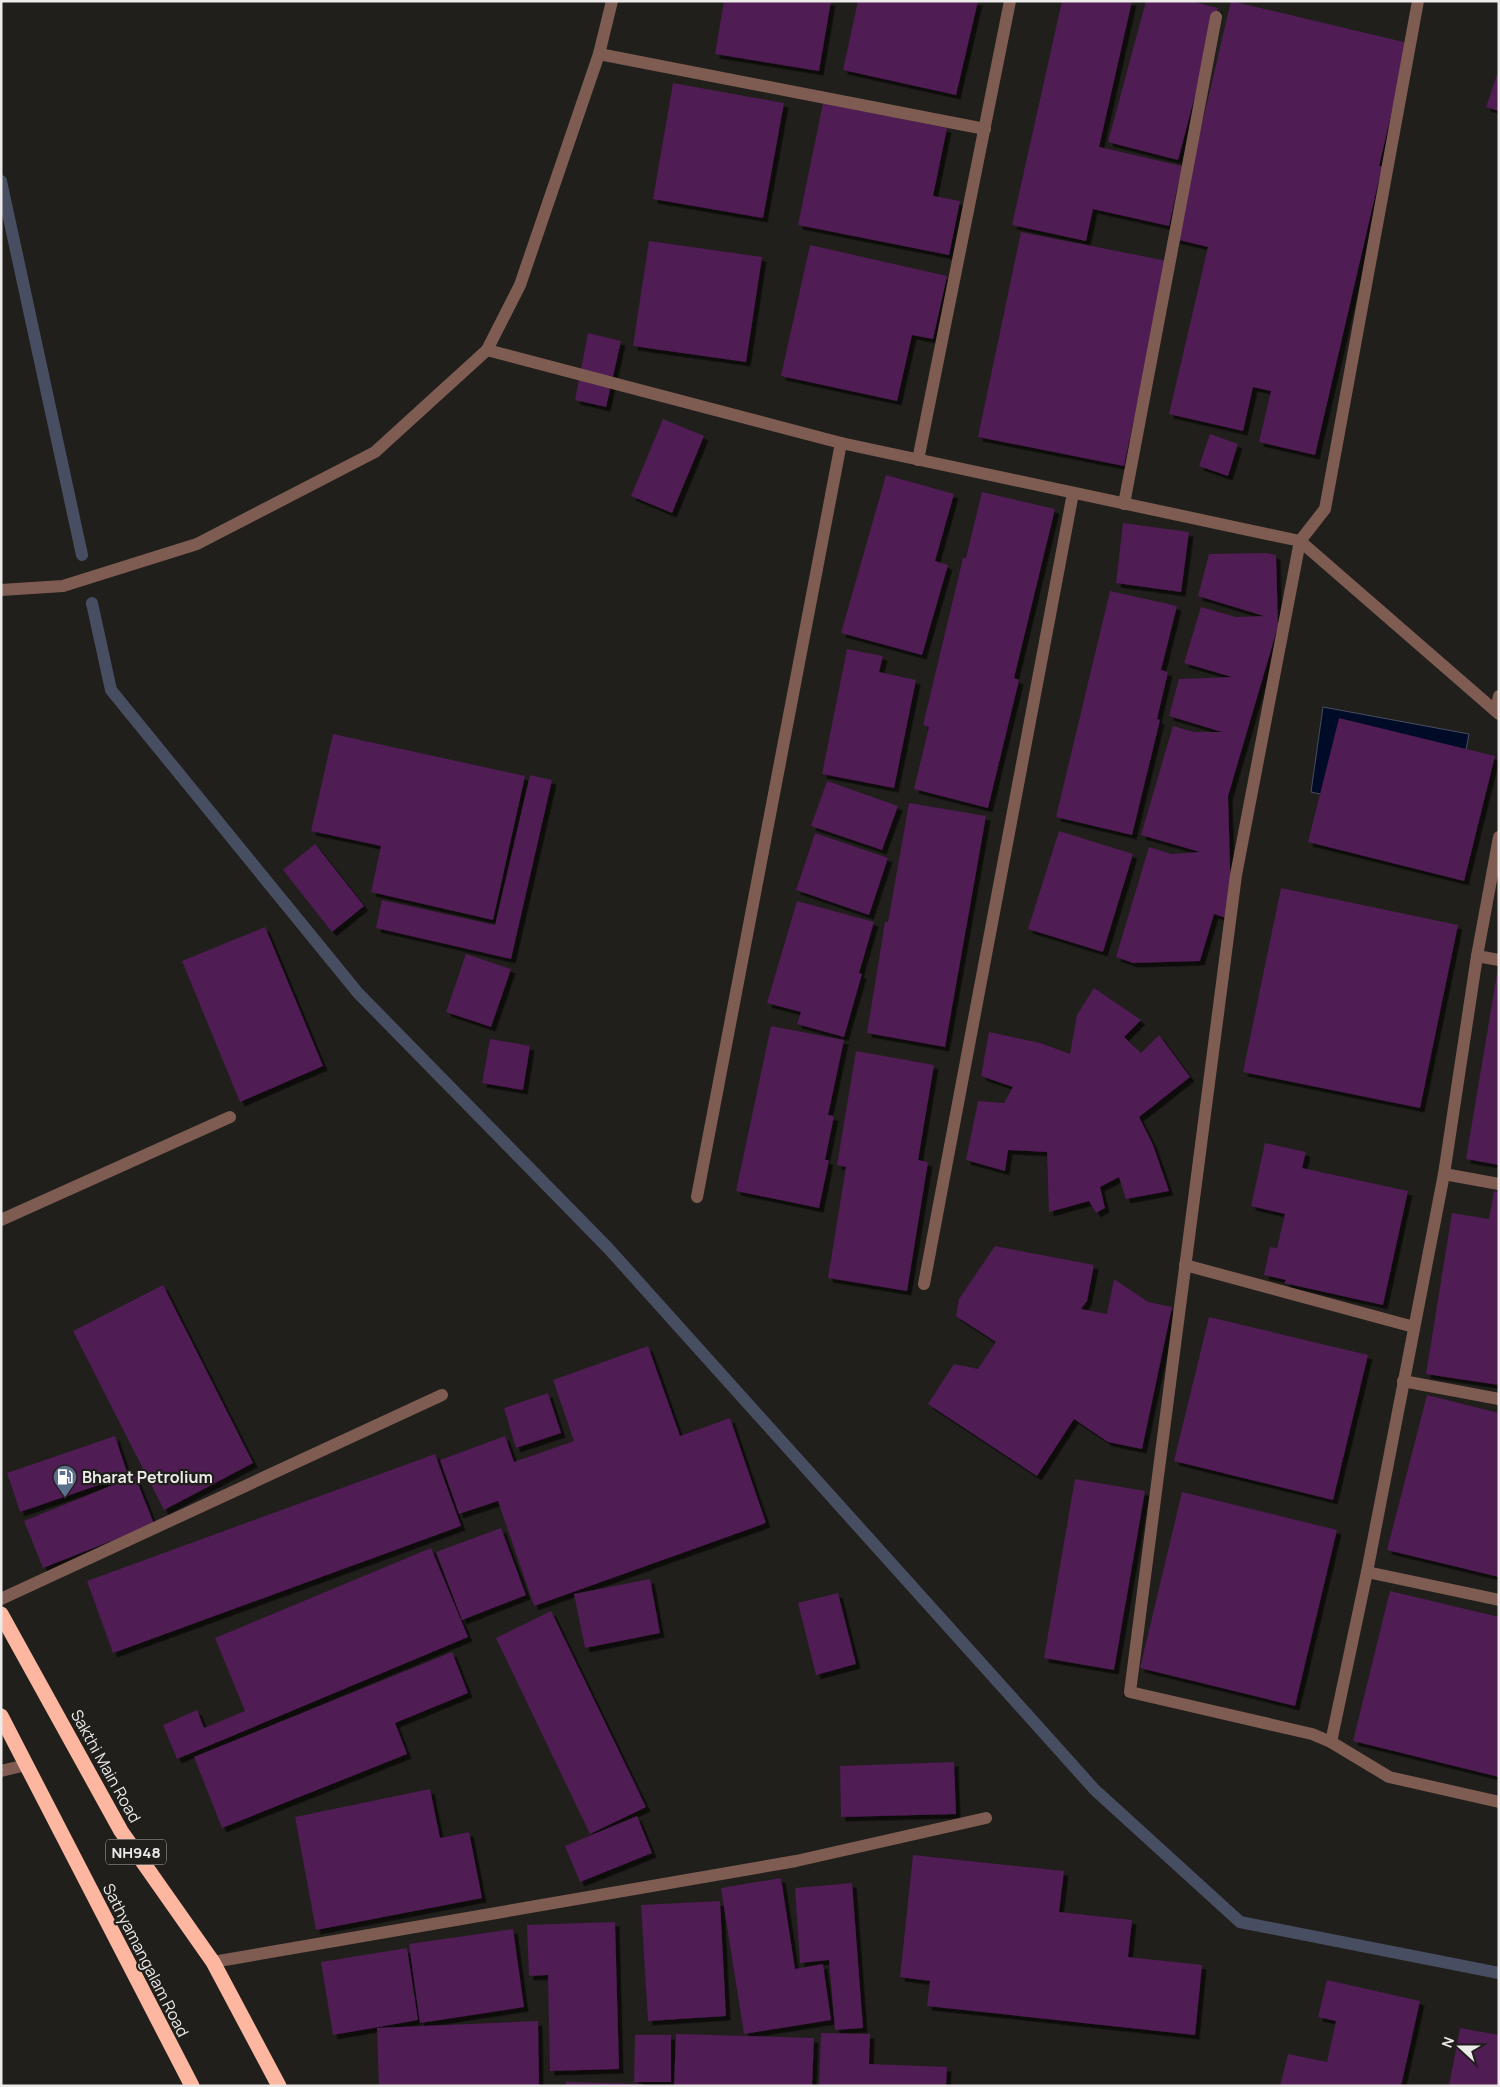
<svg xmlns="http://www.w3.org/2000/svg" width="1500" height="2087" viewBox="0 0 1500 2087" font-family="Manrope,sans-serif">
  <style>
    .water { fill: #000b27; stroke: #474e61 }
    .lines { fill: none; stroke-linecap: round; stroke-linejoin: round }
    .stream { stroke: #474e61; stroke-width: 12 }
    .building { fill: #4f1b53; filter: url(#shadow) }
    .minor { stroke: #7f5c51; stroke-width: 12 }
    .highway { stroke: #fdb69f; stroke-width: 15 }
    .labels { text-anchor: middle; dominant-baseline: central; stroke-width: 4.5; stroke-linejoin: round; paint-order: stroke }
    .shield { fill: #201f1c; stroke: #afaeac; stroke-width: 1 }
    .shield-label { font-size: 15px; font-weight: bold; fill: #ecebe9 }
    .poi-label { font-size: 16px; font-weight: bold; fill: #ecebe9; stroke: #201f1c; text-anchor: start }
    .street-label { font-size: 16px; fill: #ecebe9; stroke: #201f1c }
  </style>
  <defs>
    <filter id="shadow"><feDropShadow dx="4.5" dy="4.5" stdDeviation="0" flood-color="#0009"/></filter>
  </defs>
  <rect width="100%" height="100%" fill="#201f1c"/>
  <path class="water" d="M1323 707 1469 734 1452 823 1311 792Z"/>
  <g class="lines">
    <g class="stream">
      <path d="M1 181 82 555"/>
      <path d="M92 603 111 690 358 993 608 1248 1095 1790 1240 1922 1499 1973"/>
    </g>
  </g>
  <g class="building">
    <path d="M724 1H831L819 71 715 54Z"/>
    <path d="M858 1H978L956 95 843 70Z"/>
    <path d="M1062 1H1132L1099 147 1182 166 1169 226 1093 209 1086 241 1012 225Z"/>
    <path d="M1146 1H1190L1218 8 1178 160 1108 142Z"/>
    <path d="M1231 1 1408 43 1379 166H1382L1315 455 1259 442 1271 391 1253 387 1243 431 1169 414 1208 247 1175 239Z"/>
    <path d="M1498 72H1499V111L1486 107Z"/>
    <path d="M673 83 784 103 763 218 653 199Z"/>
    <path d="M823 103 947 128 933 196 960 201 949 255 798 225Z"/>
    <path d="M1021 232 1167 261 1124 466 978 437Z"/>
    <path d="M649 241 762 257 746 362 633 346Z"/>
    <path d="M810 245 947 276 933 339 912 335 897 401 781 376Z"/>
    <path d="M588 333 621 341 606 407 575 400Z"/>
    <path d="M663 419 704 436 672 513 631 496Z"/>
    <path d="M1210 434 1238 444 1228 476 1199 466Z"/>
    <path d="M886 475 954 494 935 561 948 565 922 655 841 633Z"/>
    <path d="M982 492 1055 509 1014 678 1019 680 988 808 914 789 929 727 923 725 963 558H966Z"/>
    <path d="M1123 523 1189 532 1181 592 1116 583Z"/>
    <path d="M1266 553 1276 555 1278 626 1228 796 1231 900 1226 918 1214 914 1200 961 1133 963 1116 957 1149 847 1172 854 1200 852 1141 835 1173 726 1194 732H1222L1169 716 1179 679 1232 677 1184 663 1201 607 1236 617 1264 616 1198 596 1209 554Z"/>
    <path d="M1110 591 1177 606 1161 670 1168 672 1157 719 1160 720 1132 835 1056 817Z"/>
    <path d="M847 649 883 656 879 672 916 680 894 788 822 774Z"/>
    <path d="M1339 718 1495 756 1464 881 1308 842Z"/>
    <path d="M333 734 525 776 493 920 371 892 381 846 311 831Z"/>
    <path d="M530 775 552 780 511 959 376 928 382 900 495 925Z"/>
    <path d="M827 781 898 806 882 850 811 826Z"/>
    <path d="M909 803 986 816 945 1047 867 1033 885 922H888Z"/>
    <path d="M1059 831 1133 854 1103 952 1028 929Z"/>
    <path d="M815 833 888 858 869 915 796 890Z"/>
    <path d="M315 844 364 906 332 932 283 870Z"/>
    <path d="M1281 888 1458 925 1420 1108 1243 1072Z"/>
    <path d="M797 901 874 922 859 973 862 974 844 1037 797 1024 801 1012 767 1003Z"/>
    <path d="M265 927 323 1066 240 1102 182 961Z"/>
    <path d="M466 954 511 969 491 1027 446 1012Z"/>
    <path d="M1498 968 1499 969V1165L1466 1159Z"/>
    <path d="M1094 988 1141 1020 1124 1037 1141 1053 1159 1035 1190 1077 1139 1117 1153 1145 1169 1191 1126 1199 1119 1177 1100 1187 1105 1208 1096 1213 1089 1201 1049 1212 1047 1152 1008 1150 1005 1171 966 1160 978 1101 1004 1103 1013 1087 981 1076 989 1032 1040 1043 1070 1054 1077 1015Z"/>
    <path d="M771 1026 844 1040 828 1115 834 1116 825 1160H829L819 1208 736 1191Z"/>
    <path d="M490 1039 530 1046 523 1090 482 1083Z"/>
    <path d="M856 1051 934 1065 918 1160 928 1162 907 1291 828 1278 846 1167 837 1165Z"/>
    <path d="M1265 1143 1306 1152 1302 1168 1408 1191 1383 1305 1284 1283 1286 1280 1264 1275 1270 1247 1277 1248 1285 1214 1251 1206Z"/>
    <path d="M1494 1191 1499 1192V1385L1426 1374 1452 1213 1489 1219Z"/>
    <path d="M995 1246 1094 1265 1087 1301 1081 1309 1107 1314 1114 1279 1148 1302 1172 1307 1142 1449 1108 1442 1074 1419 1037 1476 928 1404 954 1364 978 1369 996 1342 956 1316 959 1299Z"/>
    <path d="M163 1285 253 1463 164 1510 73 1331Z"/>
    <path d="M1209 1317 1368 1355 1333 1500 1174 1461Z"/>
    <path d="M648 1346 680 1436 730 1418 766 1523 534 1606 498 1501 459 1514 440 1460 505 1436 514 1462 574 1441 553 1380Z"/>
    <path d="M548 1393 561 1433 516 1448 504 1408Z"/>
    <path d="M1427 1395 1499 1413V1577L1387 1550Z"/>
    <path d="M115 1436 128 1475 20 1512 7 1473Z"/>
    <path d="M435 1454 461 1526 113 1653 87 1581Z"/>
    <path d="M135 1476 154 1524 43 1568 24 1521Z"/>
    <path d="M1075 1479 1145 1491 1114 1670 1044 1658Z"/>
    <path d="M1182 1492 1337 1530 1295 1706 1140 1668Z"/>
    <path d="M501 1528 526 1595 462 1620 436 1552Z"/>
    <path d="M431 1548 468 1637 177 1759 163 1725 197 1710 204 1728 245 1711 215 1638Z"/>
    <path d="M650 1579 660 1633 585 1648 574 1594Z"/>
    <path d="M1390 1591 1499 1617V1777L1353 1741Z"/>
    <path d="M838 1593 856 1664 816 1675 798 1603Z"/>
    <path d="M551 1611 646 1807 590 1834 496 1638Z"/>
    <path d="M452 1652 468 1693 395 1723 407 1754 222 1828 194 1757Z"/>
    <path d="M954 1762 956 1814 841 1817 840 1766Z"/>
    <path d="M430 1789 440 1838 469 1832 482 1898 316 1930 295 1817Z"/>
    <path d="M637 1816 652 1853 580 1882 565 1846Z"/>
    <path d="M913 1855 1064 1871 1059 1912 1132 1920 1128 1957 1202 1965 1195 2035 927 2006 930 1981 900 1977Z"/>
    <path d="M781 1878 795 1969 823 1964 831 2020 744 2034 721 1888Z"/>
    <path d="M852 1883 863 2028 835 2030 829 1960 800 1963 795 1888Z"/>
    <path d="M720 1901 726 2016 648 2021 641 1905Z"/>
    <path d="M615 1922 619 2069 550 2071 548 1975 529 1976 527 1925Z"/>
    <path d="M513 1929 524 2007 420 2023 409 1944Z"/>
    <path d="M407 1948 418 2020 333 2035 321 1962Z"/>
    <path d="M1327 1980 1420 2001 1401 2086H1280L1288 2054 1327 2062 1336 2021 1318 2017Z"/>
    <path d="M538 2021 539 2086H379L377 2028Z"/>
    <path d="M1460 2028 1499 2035V2086H1449Z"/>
    <path d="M821 2033 870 2034 869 2064 947 2067 946 2086H819Z"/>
    <path d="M676 2034 814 2038 812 2086H674Z"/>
    <path d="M635 2035H671V2082H634Z"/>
    <path d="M566 2082 643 2084V2086H566Z"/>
  </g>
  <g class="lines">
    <g class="minor">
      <path d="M1418 1 1325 509 1300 541 1236 875 1130 1692 1312 1734 1331 1742 1367 1572 1444 1174 1477 956 1499 837"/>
      <path d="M599 54 985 129"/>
      <path d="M487 350 841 443 1300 541 1499 714"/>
      <path d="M918 460 1010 1"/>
      <path d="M1124 504 1216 17"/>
      <path d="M1 590 63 586 197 544 375 452 487 350 520 285 599 54 612 1"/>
      <path d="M1496 711 1499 696"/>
      <path d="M1477 956 1499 960"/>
      <path d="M1444 1174 1499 1184"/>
      <path d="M697 1197 841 443"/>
      <path d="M1 1220 230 1117"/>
      <path d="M1185 1265 1414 1327"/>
      <path d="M924 1284 1073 493"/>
      <path d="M1403 1381 1499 1399"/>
      <path d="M1367 1572 1499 1600"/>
      <path d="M1 1599 442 1395"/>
      <path d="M1331 1742 1389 1777 1499 1802"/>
      <path d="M1 1771 26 1765"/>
      <path d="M213 1962 796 1861 986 1818"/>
    </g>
    <g class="highway">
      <path d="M1 1614 121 1831 213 1962 279 2086"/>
      <path d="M1 1716 192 2086"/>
    </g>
  </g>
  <defs>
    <symbol id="fuel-pin" viewBox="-11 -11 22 30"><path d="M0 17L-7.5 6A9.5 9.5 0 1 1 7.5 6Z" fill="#5c6f8a" stroke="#201f1c"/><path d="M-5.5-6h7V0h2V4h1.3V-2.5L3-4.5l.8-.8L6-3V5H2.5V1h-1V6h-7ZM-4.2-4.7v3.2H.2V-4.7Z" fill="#fff"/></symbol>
  </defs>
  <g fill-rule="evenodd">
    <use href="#fuel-pin" x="51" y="1463" width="28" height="38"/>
  </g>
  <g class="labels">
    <rect class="shield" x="106" y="1839.5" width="60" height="25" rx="4"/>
    <g class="shield-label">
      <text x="136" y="1852">NH948</text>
    </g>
    <g class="poi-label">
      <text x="82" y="1477">Bharat Petrolium</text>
    </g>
    <g class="street-label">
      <text transform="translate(106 1766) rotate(61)">Sakthi Main Road</text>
      <text transform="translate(146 1960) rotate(63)">Sathyamangalam Road</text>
    </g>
  </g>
  <rect width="1500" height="2087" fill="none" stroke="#ecebe9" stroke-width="5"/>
  <g transform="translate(1460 2047) rotate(291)" stroke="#201f1c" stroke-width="4" paint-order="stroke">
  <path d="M0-4L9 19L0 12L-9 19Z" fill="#ecebe9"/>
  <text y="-8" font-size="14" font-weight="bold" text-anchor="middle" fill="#ecebe9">N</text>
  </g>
</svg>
